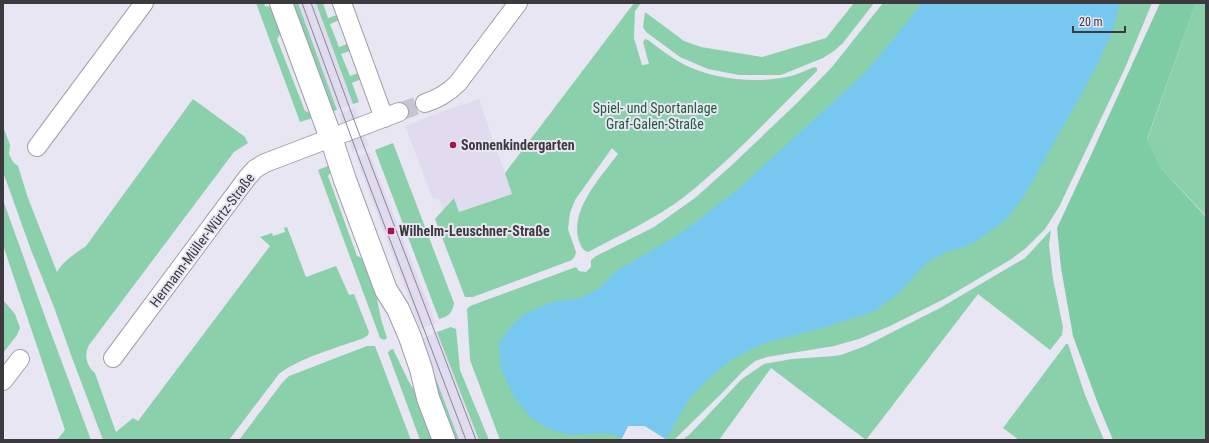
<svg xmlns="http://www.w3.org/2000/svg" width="1209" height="443" viewBox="0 0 1209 443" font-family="'Roboto Condensed',sans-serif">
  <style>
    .built { fill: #e0dbef }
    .green { fill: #8ad0ab }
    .forest { fill: #7ecca3 }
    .water { fill: #76c8f0 }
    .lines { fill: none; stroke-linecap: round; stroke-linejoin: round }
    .minor-tunnel { stroke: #c6c4cf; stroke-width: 18; stroke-dasharray: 18 9; stroke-linecap: butt }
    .minor-casing { stroke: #a19eaa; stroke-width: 20 }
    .tertiary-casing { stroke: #a19eaa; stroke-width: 24 }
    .minor { stroke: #fff; stroke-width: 18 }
    .tertiary { stroke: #fff; stroke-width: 22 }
    .tram { stroke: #89878f; stroke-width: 1 }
    .poi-dot { fill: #a51351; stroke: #e9e6f3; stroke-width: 1.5 }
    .labels { text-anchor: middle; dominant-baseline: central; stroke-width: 4; stroke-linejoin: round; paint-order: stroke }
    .park-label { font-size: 14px; fill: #225d41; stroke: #e9e6f3 }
    .poi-label { font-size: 14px; font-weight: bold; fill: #3c3a3f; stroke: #e9e6f3; text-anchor: start }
    .street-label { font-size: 14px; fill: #3c3a3f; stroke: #e9e6f3 }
  </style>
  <rect width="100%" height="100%" fill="#e9e6f3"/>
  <g class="built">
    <path d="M298 3H316L353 104 337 110Z"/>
    <path d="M479 99 512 194 459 212 454 198 443 210 438 198 433 199 405 126 441 112Z"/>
    <path d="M355 108 360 120 343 125 338 114Z"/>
    <path d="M364 135 369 146 352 152 348 140Z"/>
    <path d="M369 152 436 323 420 329 356 157Z"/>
    <path d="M437 332 479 440H459L421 339Z"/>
  </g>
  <g class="green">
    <path d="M256 3H264L265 6 271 7 281 33 277 39 305 111 310 113 313 118 300 122Z"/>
    <path d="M290 3H298L337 110 331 112Z"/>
    <path d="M316 3H323L328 18 340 14 342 19 330 24 339 47 350 43 353 50 341 54 350 76 361 72 363 78 352 83 359 102 353 104Z"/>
    <path d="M634 3H641L635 11 634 38 642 65 649 64 643 42 645 39 648 40C659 48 670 57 683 64 714 80 758 84 791 76 799 74 806 70 814 67L817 68V71C774 113 731 160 684 197 655 219 620 235 588 252 582 250 581 246 579 241 569 210 601 177 618 154L612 148 575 200 570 213 568 229 576 252 575 256 572 260 473 297H465L435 219 454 198 459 212 512 194 505 173Z"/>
    <path d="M854 3H874L843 43 834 51 823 58 781 75H739L708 69 680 57 646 32 643 27 645 12 684 41 701 47 762 57 826 38Z"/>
    <path d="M883 3H1152L1125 68 1059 207 1045 229 1026 248 1010 260 944 299 890 326 859 339 834 346 767 357 755 361 742 372 723 392 674 440H667L645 426H628L621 440H500L470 360 467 309 470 306 576 267 579 271 586 272 591 267V260L596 256 654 227 695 198 733 164 797 103 832 67Z"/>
    <path d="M1196 3H1206V216L1161 168 1147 140Z"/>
    <path d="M193 99 245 137 248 143 234 152 89 345C84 355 86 366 95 373L118 438 116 432 133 418 138 421 270 246 260 237 272 233 273 236 285 232 284 228 287 227 306 277 336 266 349 295 354 294 369 332 368 335 364 338C339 347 299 358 279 374L229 440H103L71 355 54 307 31 250 3 172V126L10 145 9 154 13 162 18 166 28 198 57 272C63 261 76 253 86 246Z"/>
    <path d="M393 143 454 303C453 312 448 317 439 319L375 150Z"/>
    <path d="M330 165 332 170 328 176 357 256 364 259 375 289 381 319 387 338 384 340 380 338 318 170Z"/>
    <path d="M3 200 48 325 91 440H57L65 430 3 245Z"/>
    <path d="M1051 230 1049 245 1053 279 1063 327 1062 335 1050 350 978 294 866 440 771 368 719 440H682L690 434 742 379 764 364 792 359 834 356 841 355 865 346 940 308 1025 258Z"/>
    <path d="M3 300 15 314 20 328 17 335 3 353Z"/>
    <path d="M451 327 456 329 460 370 489 440H479L437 332Z"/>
    <path d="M421 339 459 440H453Z"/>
    <path d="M1066 344H1068L1085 395 1104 440H1019L1003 428Z"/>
    <path d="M367 346H375L411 440H239L282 383 289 376Z"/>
    <path d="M393 349 409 382 417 395 435 440H420L388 353 390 350Z"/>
  </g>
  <path class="forest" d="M1160 3H1196L1147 139 1161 168 1206 217V440H1113L1098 404 1073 336 1061 268 1057 228 1091 155Z"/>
  <path class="water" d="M922 3H1120L1111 35 1092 75 1024 196 1007 219 974 243 944 253 924 265 899 293 875 311 826 327 772 341 755 347 731 360 709 378 689 399 666 439 645 426H628L622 438 606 433 570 435 549 429 530 417 514 397 501 368 499 344 508 330 524 314 553 302 580 298 599 289 615 272 683 232 736 191 865 73 900 31Z"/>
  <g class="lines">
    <path class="minor-tunnel" d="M399 112 425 103"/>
    <defs>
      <g id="minor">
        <path d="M342 3 384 118"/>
        <path d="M425 103C438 99 448 93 458 83L518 3"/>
        <path d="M37 147 144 3"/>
        <path d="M113 358 247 178 255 169 265 163 399 112"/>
        <path d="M3 381 20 359"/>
      </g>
      <path id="tertiary" d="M281 3 331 138 345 180 386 290 398 309 410 337 421 369 428 398 444 440"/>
    </defs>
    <use href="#minor" class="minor-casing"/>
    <use href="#tertiary" class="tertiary-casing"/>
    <use href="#minor" class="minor"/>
    <use href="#tertiary" class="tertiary"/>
    <g class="tram">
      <path d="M302 3 357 153 466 440"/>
      <path d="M311 3 357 128 476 440"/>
    </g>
  </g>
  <g class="poi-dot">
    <circle cx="453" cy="145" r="4"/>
    <rect x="387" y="227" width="8" height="8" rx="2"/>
  </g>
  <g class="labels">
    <g class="park-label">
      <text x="655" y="108">Spiel- und Sportanlage<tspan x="655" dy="16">Graf-Galen-Straße</tspan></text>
    </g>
    <g class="poi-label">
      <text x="461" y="145">Sonnenkindergarten</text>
      <text x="399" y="231">Wilhelm-Leuschner-Straße</text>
    </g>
    <g class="street-label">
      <text transform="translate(202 240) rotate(-53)">Hermann-Müller-Würtz-Straße</text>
    </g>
  </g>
  <rect width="1209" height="443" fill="none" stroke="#3c3a3f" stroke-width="8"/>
  <path d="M1073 26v6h52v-6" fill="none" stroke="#3c3a3f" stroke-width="2"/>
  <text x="1079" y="26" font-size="12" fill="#3c3a3f" stroke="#e9e6f3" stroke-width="3" paint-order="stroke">20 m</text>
</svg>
